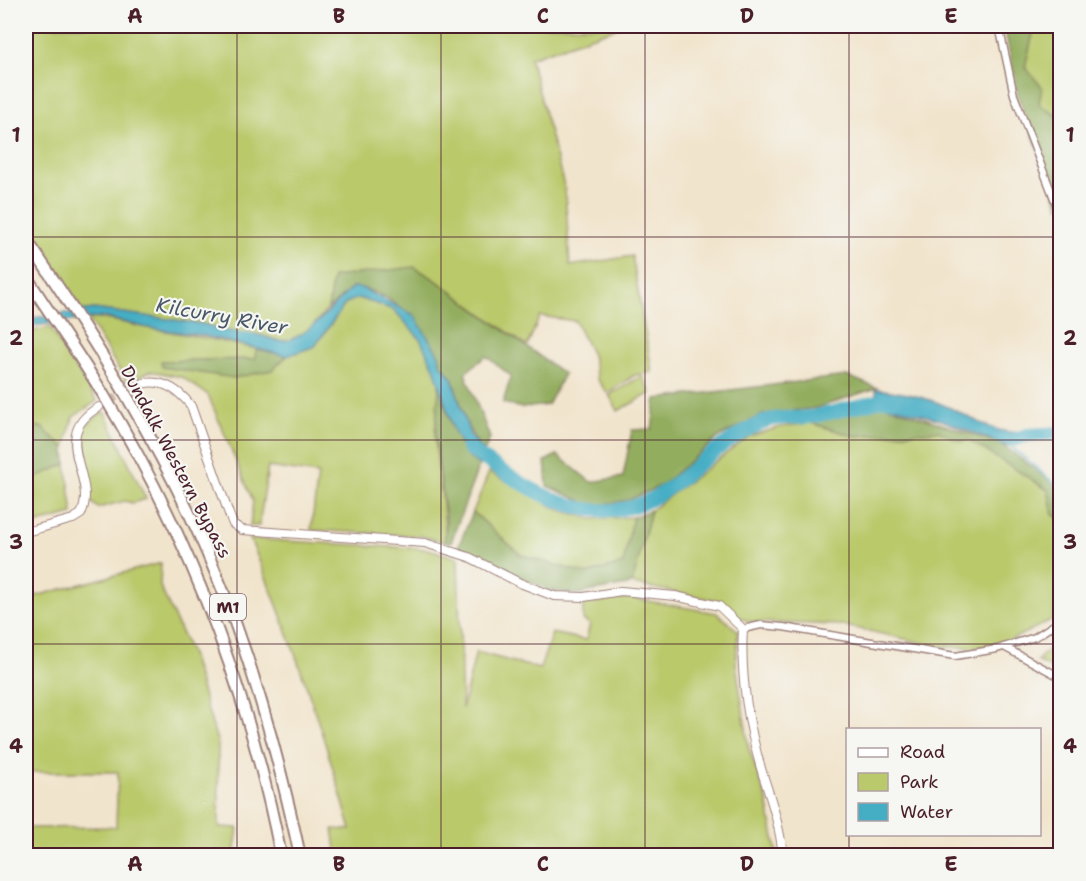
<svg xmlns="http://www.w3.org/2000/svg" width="1086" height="881" viewBox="0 0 1086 881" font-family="'Shantell Sans',sans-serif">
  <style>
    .green { fill: #bac96b; stroke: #82744b; stroke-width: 1.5 }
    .forest { fill: #93ad5f; stroke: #6e6645; stroke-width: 1.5 }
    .water { fill: #45adc4; stroke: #486678; stroke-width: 1.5 }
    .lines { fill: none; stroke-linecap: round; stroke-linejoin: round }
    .stream { stroke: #45adc4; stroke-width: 2 }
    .river { stroke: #45adc4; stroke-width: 14 }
    .tertiary-tunnel { stroke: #d0bdac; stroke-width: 8; stroke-dasharray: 8 4; stroke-linecap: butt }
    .minor-casing { stroke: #9e827c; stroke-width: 9 }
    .tertiary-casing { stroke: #9e827c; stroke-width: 10 }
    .motorway-casing { stroke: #9e827c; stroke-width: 14 }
    .minor { stroke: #fff; stroke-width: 6 }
    .tertiary { stroke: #fff; stroke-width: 8 }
    .motorway { stroke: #fff; stroke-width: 10 }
    .grid { fill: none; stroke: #4a1f2b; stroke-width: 1.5; stroke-opacity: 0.55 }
    .labels { text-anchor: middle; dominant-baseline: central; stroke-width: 4.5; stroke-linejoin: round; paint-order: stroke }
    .shield { fill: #f6f6f2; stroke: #7e6067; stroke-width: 1.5 }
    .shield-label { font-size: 16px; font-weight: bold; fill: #4a1f2b }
    .street-label { font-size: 18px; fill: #4a1f2b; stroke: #f6f6f2 }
    .water-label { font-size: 20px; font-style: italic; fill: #485868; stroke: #f6f6f2 }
    .neatline { fill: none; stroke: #4a1f2b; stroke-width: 2 }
    .grid-label { font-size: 20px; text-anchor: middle; font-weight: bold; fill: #4a1f2b }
  </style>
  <rect width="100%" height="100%" fill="#f6f6f2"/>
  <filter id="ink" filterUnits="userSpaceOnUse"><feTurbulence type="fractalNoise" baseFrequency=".0167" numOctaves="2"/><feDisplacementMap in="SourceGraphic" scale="12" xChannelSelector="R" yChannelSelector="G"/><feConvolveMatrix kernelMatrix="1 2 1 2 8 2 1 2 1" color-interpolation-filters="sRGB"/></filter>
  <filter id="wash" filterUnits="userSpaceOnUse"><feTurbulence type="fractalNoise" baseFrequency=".008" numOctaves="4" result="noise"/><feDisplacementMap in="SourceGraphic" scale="24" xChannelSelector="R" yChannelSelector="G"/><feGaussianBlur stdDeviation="1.35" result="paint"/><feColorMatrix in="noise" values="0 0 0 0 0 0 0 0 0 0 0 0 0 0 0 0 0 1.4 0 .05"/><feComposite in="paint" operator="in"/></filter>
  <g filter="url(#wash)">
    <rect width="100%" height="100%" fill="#f1e4cc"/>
    <g class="green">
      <path d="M26 26H622L530 58 565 189 570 266 632 256 652 372 635 375 607 393 597 379 592 355 575 321 540 316 527 346 434 279 333 277 328 309 308 331 290 340 280 341 261 335 218 331 204 324 94 309 82 311 26 225Z"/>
      <path d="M1031 26H1060V118L1039 104 1025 67 1034 29Z"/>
      <path d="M358 298C369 301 382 305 393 310 412 319 438 365 439 386 440 403 435 420 435 437 437 472 446 506 445 542L421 536 311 530 318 474 268 467 259 526H250L253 501 208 395 182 377 150 371 128 384 88 319C108 317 128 325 147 328 184 334 220 340 256 349V359L162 361 272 370 287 356 315 346 346 303Z"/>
      <path d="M50 327 97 401 73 417 65 448 41 427 26 425V333Z"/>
      <path d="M642 376 651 393 618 411 609 395Z"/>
      <path d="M104 411 146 499 132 503 125 501 98 508 88 499 79 443 83 427Z"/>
      <path d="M811 423 854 436 938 431 960 440H969L1048 490 1053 514 1060 519V576L1053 619 1005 643 976 648 937 646 841 625 751 622 740 618 720 601 632 584 651 510 750 436 781 427Z"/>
      <path d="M66 464 73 514 26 526V480Z"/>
      <path d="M489 472 557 509 591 519 633 517 624 564 586 574 521 555 473 512Z"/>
      <path d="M250 539 428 549 458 558 462 709 476 652 540 669 552 633 586 640 590 624 583 620V604L630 598 717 613 738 631 736 664 749 749 767 800 777 855H337L333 829 351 830C323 731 291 634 250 539Z"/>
      <path d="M161 563 160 586 191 654 218 744 219 827 238 828 234 855H26V830L28 828 116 827 118 772H28L26 760V589L28 598Z"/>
      <path d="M1060 625V672L1037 661 1059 639 1053 630Z"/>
    </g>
    <g class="forest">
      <path d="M1004 26H1031L1034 29 1025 67 1042 87 1039 104 1060 118V208L1019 99Z"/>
      <path d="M414 267 434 279 564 374 548 405 522 408 503 403 511 376 486 356 465 373 490 438 484 452C463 427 464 409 453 381 450 373 443 369 440 362 427 327 393 291 353 287L328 309 333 277Z"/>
      <path d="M256 349 287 356 272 370 234 378 162 367 161 361 255 359Z"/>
      <path d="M847 376 877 388 816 408 764 414 719 437 662 485 629 500 593 506 547 486 545 461 557 455 591 482 623 477 632 430 652 429 656 399Z"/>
      <path d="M439 385C448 414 455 446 479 465L451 542H445L446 519 435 436Z"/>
      <path d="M885 405 1001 444 1053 483 1060 492V519L1053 514 1048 490 969 440 960 441 938 431 854 436 811 423Z"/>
      <path d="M26 425 41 427 65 448 66 464 26 482Z"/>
      <path d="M651 510 632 584 576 594 548 590 458 547 473 512 521 555 586 574 623 564 633 517Z"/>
    </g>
    <g class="water">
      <path d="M353 287 362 288 414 315 439 355 440 363 452 378 470 435 484 452 479 465 467 456 454 431 434 368 420 339 394 310 368 301 358 298 346 303 315 346 287 356 201 335 148 328 102 317 26 327V319L94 309 204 324C220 331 236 332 254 334 263 335 272 340 280 341 304 343 336 302 353 287Z"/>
      <path d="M876 389C896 391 917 395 936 402 970 414 996 440 1033 431L1034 438 1006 446 944 421 877 402Z"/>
    </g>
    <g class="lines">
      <path class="stream" d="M1008 444 1060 488"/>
      <g class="river">
        <path d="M1016 439 1028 435 1060 433"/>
        <path d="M468 448C529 490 598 541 669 488 700 464 729 436 766 421 779 416 797 419 811 417 836 412 861 405 886 399L895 400"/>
      </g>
    </g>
  </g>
  <g filter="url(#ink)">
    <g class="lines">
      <path class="tertiary-tunnel" d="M99 407 127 391"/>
      <defs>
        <g id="minor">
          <path d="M999 26 1014 95 1060 214"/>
          <path d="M743 629 761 625 783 627 955 656 997 649 1035 637 1060 621"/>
          <path d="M1004 647 1060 677"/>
        </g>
        <g id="tertiary">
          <path d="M134 387C157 376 177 387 191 406L229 514 233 524 242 530 425 543 469 557 520 583 554 596 584 597 621 591 675 596 719 606 743 629C740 677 749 730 763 775 772 802 780 827 783 856"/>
          <path d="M26 532 73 519 81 514C99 478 47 436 99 407"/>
        </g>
        <g id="motorway">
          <path d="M26 239C97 343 166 453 214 569 253 661 279 758 300 856"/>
          <path d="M26 276C51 316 79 354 103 394 189 536 249 693 281 856"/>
        </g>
      </defs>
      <use href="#minor" class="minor-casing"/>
      <use href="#tertiary" class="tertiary-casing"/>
      <use href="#motorway" class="motorway-casing"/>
      <use href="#minor" class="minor"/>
      <use href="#tertiary" class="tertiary"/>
      <use href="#motorway" class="motorway"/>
    </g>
  </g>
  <path class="grid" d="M237 26V856M441 26V856M645 26V856M849 26V730M26 237H1060M26 440H1060M26 644H1060M849 834V856"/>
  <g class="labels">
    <rect class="shield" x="210" y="594" width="36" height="26" rx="4.5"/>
    <g class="shield-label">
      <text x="228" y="607">M1</text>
    </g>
    <g class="street-label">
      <text transform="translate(176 462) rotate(62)">Dundalk Western Bypass</text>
    </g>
    <g class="water-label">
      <text transform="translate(222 316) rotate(10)">Kilcurry River</text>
    </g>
  </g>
  <rect width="1086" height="881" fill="none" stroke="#f6f6f2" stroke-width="66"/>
  <rect x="846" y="728" width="195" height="108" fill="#f6f6f2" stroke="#b1a0a2" stroke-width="1.5"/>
  <rect x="858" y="748" width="30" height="9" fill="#ffffff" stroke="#b1a0a2" stroke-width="1.5"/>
  <text x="900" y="758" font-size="18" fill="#4a1f2b">Road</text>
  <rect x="858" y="773" width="30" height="18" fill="#bac96b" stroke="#b1a0a2" stroke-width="1.5"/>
  <text x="900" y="788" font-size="18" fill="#4a1f2b">Park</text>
  <rect x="858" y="803" width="30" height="18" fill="#45adc4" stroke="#b1a0a2" stroke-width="1.5"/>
  <text x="900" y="818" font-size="18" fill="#4a1f2b">Water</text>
  <rect x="33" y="33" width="1020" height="815" class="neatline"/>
  <g class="grid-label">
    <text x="135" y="23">A</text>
    <text x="339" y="23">B</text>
    <text x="543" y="23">C</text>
    <text x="747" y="23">D</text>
    <text x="951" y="23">E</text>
    <text x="16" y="142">1</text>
    <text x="1070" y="142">1</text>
    <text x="16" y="345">2</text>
    <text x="1070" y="345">2</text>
    <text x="16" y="549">3</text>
    <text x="1070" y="549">3</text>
    <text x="16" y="753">4</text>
    <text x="1070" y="753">4</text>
    <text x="135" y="871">A</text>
    <text x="339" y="871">B</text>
    <text x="543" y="871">C</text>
    <text x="747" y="871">D</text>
    <text x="951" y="871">E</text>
  </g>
</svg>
